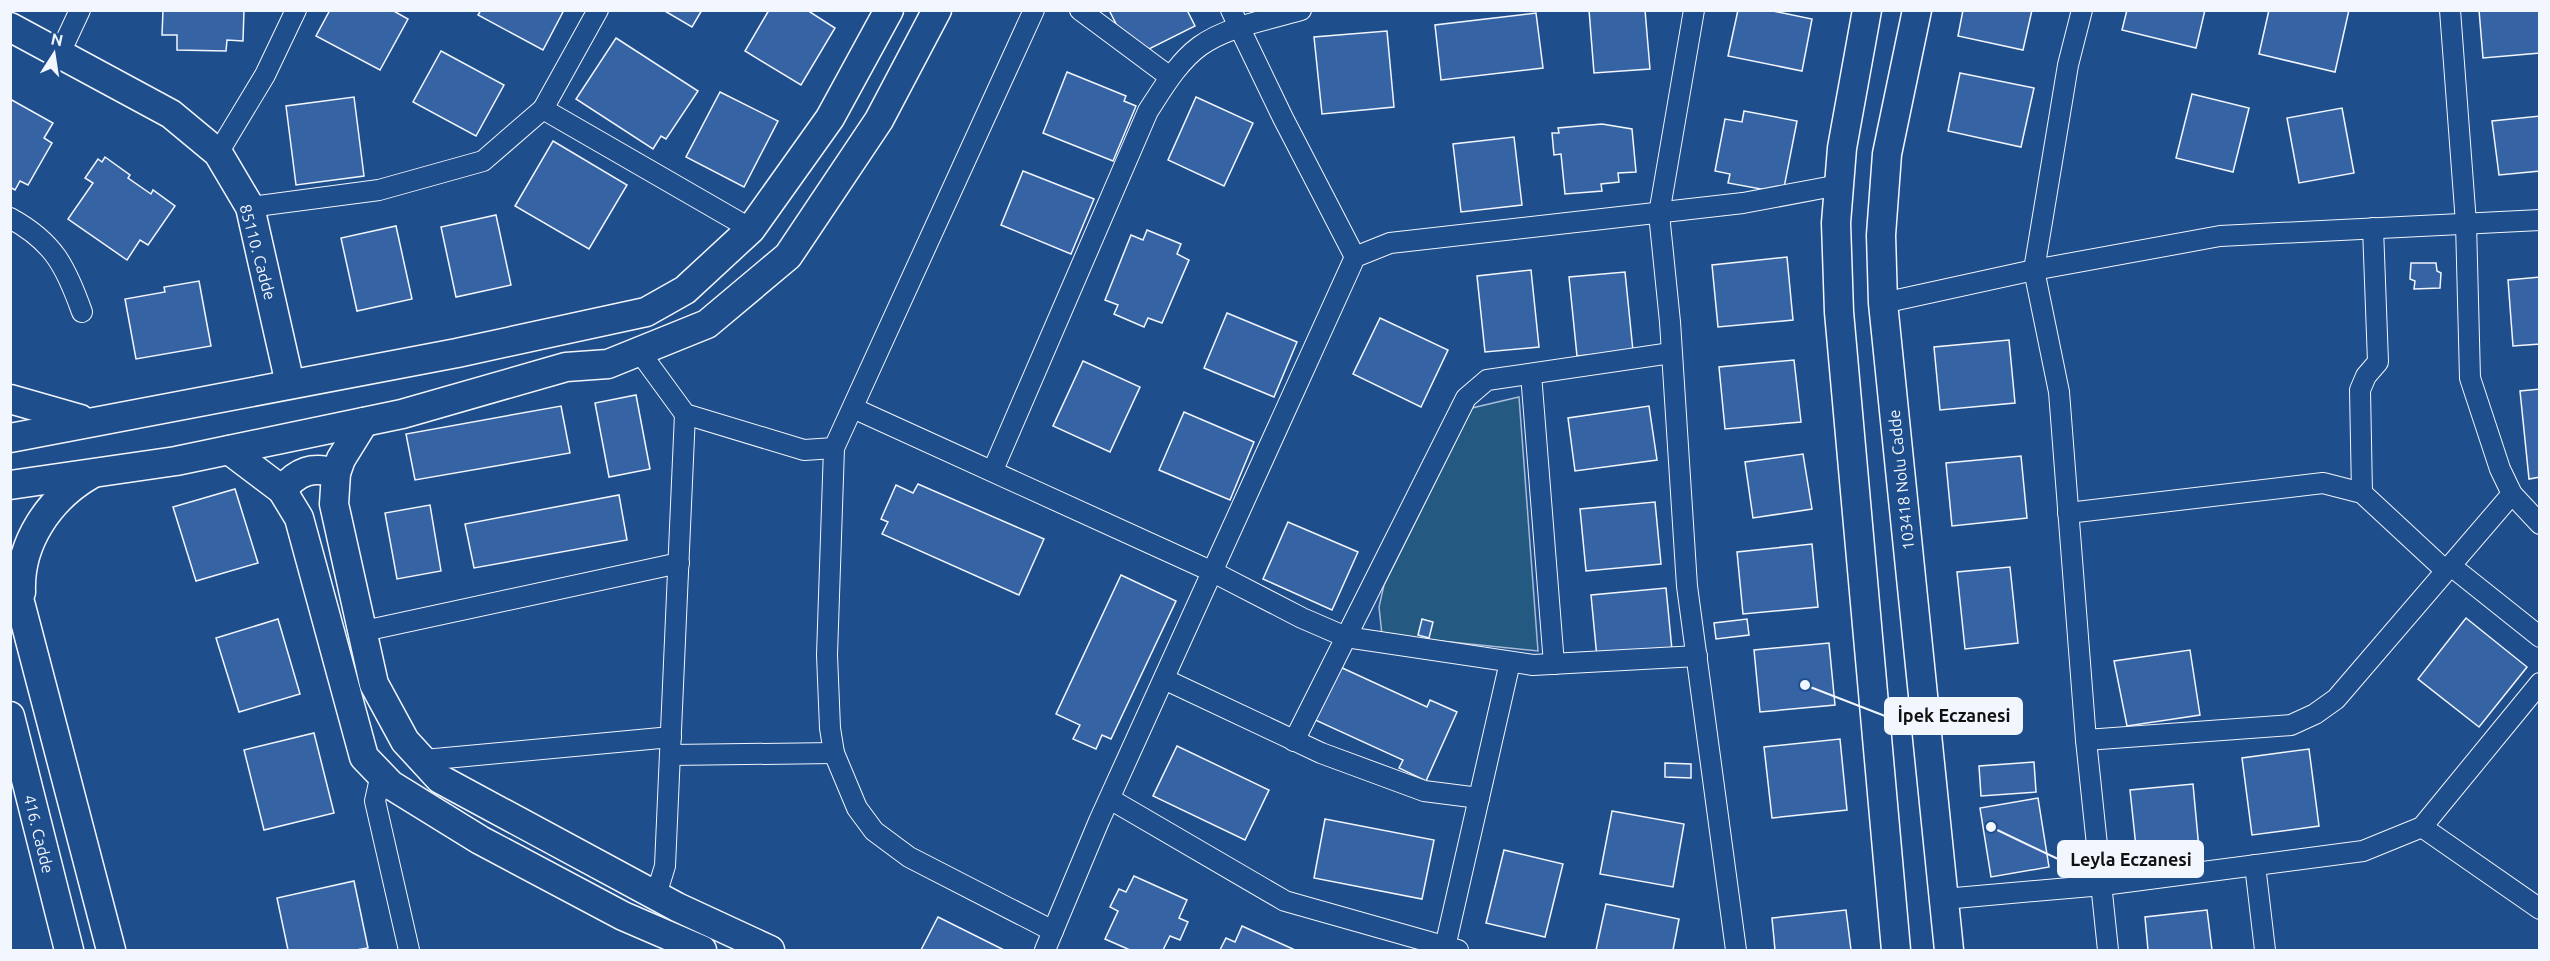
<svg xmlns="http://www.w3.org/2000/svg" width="2550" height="961" viewBox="0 0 2550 961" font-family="Ubuntu,sans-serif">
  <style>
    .green { fill: #245a82; stroke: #a8bbd7; stroke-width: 1.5 }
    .building { fill: #3563a3; stroke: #f2f6ff; stroke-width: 1.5 }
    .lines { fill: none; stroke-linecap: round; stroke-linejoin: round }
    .street-casing { stroke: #f2f6ff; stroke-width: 22 }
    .secondary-casing { stroke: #f2f6ff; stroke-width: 31 }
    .street { stroke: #1f4e8c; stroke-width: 20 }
    .secondary { stroke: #1f4e8c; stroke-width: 28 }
    .labels { text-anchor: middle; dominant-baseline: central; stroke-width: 4.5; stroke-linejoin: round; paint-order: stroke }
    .street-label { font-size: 16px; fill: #f2f6ff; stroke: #1f4e8c }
    .leader { fill: none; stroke: #f2f6ff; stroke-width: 2 }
    .callout-dot { fill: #f2f6ff; stroke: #1f4e8c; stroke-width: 2 }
    .callout { fill: #f2f6ff; stroke: #f2f6ff; stroke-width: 2 }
    .callout-label { font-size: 18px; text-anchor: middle; font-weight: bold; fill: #111 }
  </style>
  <rect width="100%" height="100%" fill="#1f4e8c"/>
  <path class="green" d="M1519 397 1538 651 1382 635 1379 607 1384 585 1472 408Z"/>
  <g class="building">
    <path d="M163 10H244L243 41 227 40 226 51 177 50V35H162Z"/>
    <path d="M330 10H392L408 19 380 70 316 36Z"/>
    <path d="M481 10H564L543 50 478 15Z"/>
    <path d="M663 10H702L692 27Z"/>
    <path d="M769 10H807L835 28 801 85 745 51Z"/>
    <path d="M1109 10H1187L1195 26 1133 57Z"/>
    <path d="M1589 10H1645L1650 69 1594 73Z"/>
    <path d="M1738 10H1768L1812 19 1802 71 1728 56Z"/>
    <path d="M1963 10H2032L2023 50 1958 36Z"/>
    <path d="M2127 10H2205L2196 48 2122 30Z"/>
    <path d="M2269 10H2349L2335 72 2259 54Z"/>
    <path d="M2479 10H2540V53L2483 58Z"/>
    <path d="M1536 13 1543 68 1441 80 1435 25Z"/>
    <path d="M1387 31 1394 107 1322 114 1314 37Z"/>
    <path d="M616 38 698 91 666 139 661 136 653 149 576 99Z"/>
    <path d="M441 51 504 85 476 136 413 102Z"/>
    <path d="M1067 72 1126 96 1124 101 1136 106 1113 161 1043 133Z"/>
    <path d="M1960 73 2034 88 2021 147 1948 131Z"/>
    <path d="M720 92 778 121 744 187 686 157Z"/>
    <path d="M2192 94 2249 108 2233 172 2176 158Z"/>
    <path d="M354 97 364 176 296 185 286 106Z"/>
    <path d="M1196 97 1253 123 1224 186 1168 160Z"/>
    <path d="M10 99 53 123 44 138 52 143 28 185 20 181 15 190 10 187Z"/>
    <path d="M2342 108 2354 173 2299 183 2287 118Z"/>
    <path d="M1744 111 1797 121 1783 193 1728 183 1730 174 1715 171 1725 119 1742 122Z"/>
    <path d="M2540 116V171L2499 175 2492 121Z"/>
    <path d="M1602 124 1632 129 1636 172 1618 173 1619 182 1601 184 1602 191 1565 194 1561 154 1554 155 1552 133H1559L1558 128Z"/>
    <path d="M1514 137 1522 205 1461 212 1453 144Z"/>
    <path d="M553 141 627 185 589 249 515 206Z"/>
    <path d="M105 157 130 175 128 178 151 194 153 190 175 206 148 245 140 240 127 260 68 219 93 183 85 178 98 159 102 162Z"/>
    <path d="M1023 171 1094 199 1071 254 1001 225Z"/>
    <path d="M496 215 511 285 456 297 441 227Z"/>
    <path d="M396 226 412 299 357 311 341 238Z"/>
    <path d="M1147 230 1181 244 1177 254 1189 260 1162 323 1148 318 1144 327 1114 314 1118 305 1105 300 1131 235 1143 240Z"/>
    <path d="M1787 257 1793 320 1718 327 1712 265Z"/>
    <path d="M2411 263H2436L2437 271 2441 273 2440 288 2414 289 2415 281 2410 279Z"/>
    <path d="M1531 270 1539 347 1485 352 1477 276Z"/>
    <path d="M1625 272 1633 351 1577 356 1569 277Z"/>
    <path d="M2540 277V344L2513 346 2508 280Z"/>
    <path d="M199 281 211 346 136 359 125 299 165 292 164 287Z"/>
    <path d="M1227 313 1297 342 1274 397 1204 368Z"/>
    <path d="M1380 318 1448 350 1421 407 1353 374Z"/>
    <path d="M2009 340 2015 403 1940 410 1934 347Z"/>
    <path d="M1794 360 1801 422 1725 429 1719 367Z"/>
    <path d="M1083 361 1140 387 1110 452 1053 426Z"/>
    <path d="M2540 389V477L2529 479 2520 391Z"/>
    <path d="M636 395 650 469 609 477 595 403Z"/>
    <path d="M561 406 570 453 415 480 406 434Z"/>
    <path d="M1649 406 1657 460 1575 471 1568 418Z"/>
    <path d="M1184 412 1254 442 1230 500 1159 470Z"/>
    <path d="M1803 454 1812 509 1753 518 1745 462Z"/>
    <path d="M2021 456 2027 518 1952 526 1946 463Z"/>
    <path d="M918 484 1044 539 1019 595 882 534 888 522 881 519 896 485 913 493Z"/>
    <path d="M235 489 258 563 196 581 173 507Z"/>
    <path d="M619 495 627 540 474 568 465 524Z"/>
    <path d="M1655 502 1661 564 1586 571 1580 509Z"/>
    <path d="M430 505 441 571 397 579 385 513Z"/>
    <path d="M1288 522 1358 552 1332 610 1263 579Z"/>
    <path d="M1812 544 1818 607 1743 614 1737 552Z"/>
    <path d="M2010 567 2018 643 1965 649 1957 572Z"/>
    <path d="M1121 575 1176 601 1111 739 1102 735 1096 749 1073 739 1080 725 1056 714Z"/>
    <path d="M1666 588 1672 650 1597 658 1591 595Z"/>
    <path d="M2466 618 2527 667 2479 727 2418 679Z"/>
    <path d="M278 619 300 694 239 712 216 638Z"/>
    <path d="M1422 619 1433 622 1429 638 1418 635Z"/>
    <path d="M1747 619 1749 635 1716 639 1714 623Z"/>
    <path d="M1829 643 1835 705 1760 712 1754 650Z"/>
    <path d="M2190 650 2200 715 2127 726 2114 661Z"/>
    <path d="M1338 666 1427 707 1430 700 1457 712 1426 781 1399 768 1403 760 1313 719Z"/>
    <path d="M314 733 334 813 264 830 244 750Z"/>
    <path d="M1840 739 1847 810 1772 818 1764 747Z"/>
    <path d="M1177 746 1269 790 1245 840 1153 796Z"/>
    <path d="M2309 749 2319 826 2252 835 2242 758Z"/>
    <path d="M2034 762 2036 792 1981 796 1979 766Z"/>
    <path d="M1665 763 1691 764V778L1665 777Z"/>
    <path d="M2193 784 2200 860 2138 866 2130 790Z"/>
    <path d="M2038 798 2049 867 1991 877 1980 808Z"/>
    <path d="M1612 811 1684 824 1673 887 1600 874Z"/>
    <path d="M1325 819 1434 840 1422 899 1314 878Z"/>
    <path d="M1504 850 1563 864 1545 937 1486 923Z"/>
    <path d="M1134 876 1187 900 1179 918 1188 922 1180 940 1170 936 1163 950H1130L1105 939 1118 911 1110 907 1119 889 1126 892Z"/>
    <path d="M354 881 368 948 356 950H288L277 898Z"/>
    <path d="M1606 904 1679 919 1673 950H1596Z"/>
    <path d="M1846 910 1851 950H1775L1772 918Z"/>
    <path d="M2207 910 2212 950H2148L2145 917Z"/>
    <path d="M938 917 1004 950H921Z"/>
    <path d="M1242 926 1295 950H1220L1226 938 1235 942Z"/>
  </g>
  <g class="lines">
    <defs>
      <g id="street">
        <path d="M1034 10 834 448 827 655 830 728 834 753 857 808 874 831 909 857 1053 931"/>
        <path d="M1080 10 1170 77"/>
        <path d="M1231 10 1283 118 1355 257"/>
        <path d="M1694 10 1659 214 1670 322 1687 586 1736 950"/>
        <path d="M2082 10 2068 65 2034 270 2059 392 2086 740 2108 950"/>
        <path d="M2450 10 2466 223 2470 378 2500 469 2512 494 2540 524"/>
        <path d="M59 55 80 10"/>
        <path d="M543 109 751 229"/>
        <path d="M218 153 265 75 296 10"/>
        <path d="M250 207 379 190 483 161 543 109 598 10"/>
        <path d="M10 218C54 242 66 267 82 312"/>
        <path d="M1883 303 2034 270 2220 236 2540 220"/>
        <path d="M639 351 685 414 804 450 834 448"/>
        <path d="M1531 374 1554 664"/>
        <path d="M853 408 1213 572 1302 618 1346 637 1533 665 1697 656"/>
        <path d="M993 470 1148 111C1163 88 1178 62 1200 46 1228 26 1268 20 1301 10"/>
        <path d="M2362 493 2360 390 2366 376 2378 362 2373 228"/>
        <path d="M2068 513 2323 483 2362 493 2446 571"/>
        <path d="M2451 566 2540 637"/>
        <path d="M364 631 679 563"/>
        <path d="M1164 679 1321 753 1424 791 1479 798"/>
        <path d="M2086 740 2291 725 2315 714 2336 699 2512 494"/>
        <path d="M1294 741 1466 398 1487 380 1671 353"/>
        <path d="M670 755 834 753"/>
        <path d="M424 760 671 737"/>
        <path d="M381 774 375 801 409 950"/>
        <path d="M1110 799 1285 901 1458 950"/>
        <path d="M2422 827 2540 909"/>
        <path d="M2255 865 2265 950"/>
        <path d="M656 895 665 866 685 414"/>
        <path d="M1944 899 2103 885 2363 851 2422 827 2540 683"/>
        <path d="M1445 947 1510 662"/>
        <path d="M1045 950 1099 821 1355 257 1390 243 1743 203 1839 185"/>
      </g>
      <g id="secondary">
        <path d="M1867 10 1842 148 1836 223 1839 312 1896 950"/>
        <path d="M1917 10 1887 154 1881 235 1883 303 1949 950"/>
        <path d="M10 27 171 114 218 153 250 207 290 384"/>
        <path d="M10 399 80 419"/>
        <path d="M364 422 341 459 336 473 334 504 374 684 405 741 440 779 677 907 770 950"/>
        <path d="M10 438 457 353 646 312 685 290 751 229 830 118 889 10"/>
        <path d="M229 450 282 490 299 518 364 757 391 785 480 840 623 916 702 950"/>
        <path d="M10 485 176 461 402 414 566 367 608 364 707 324 788 256 879 120 937 10"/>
        <path d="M282 490C298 471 312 466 336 473"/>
        <path d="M10 564 111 950"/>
        <path d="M21 592C19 543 49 499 90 475"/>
        <path d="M10 716 69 950"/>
      </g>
    </defs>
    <use href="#street" class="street-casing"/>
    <use href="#secondary" class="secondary-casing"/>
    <use href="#street" class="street"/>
    <use href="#secondary" class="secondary"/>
  </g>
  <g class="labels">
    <g class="street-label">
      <text transform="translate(258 252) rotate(75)">85110. Cadde</text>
      <text transform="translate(1901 480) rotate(-96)">103418 Nolu Cadde</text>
      <text transform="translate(39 834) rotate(76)">416. Cadde</text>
    </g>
  </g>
  <path class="leader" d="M1805 685L1885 716M1991 827L2058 859"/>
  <g class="callout-dot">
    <circle cx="1805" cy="685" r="6"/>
    <circle cx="1991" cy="827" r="6"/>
  </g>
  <g class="callout">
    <rect x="1885" y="698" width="137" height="36" rx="6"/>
    <rect x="2058" y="841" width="145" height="36" rx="6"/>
  </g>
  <g class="callout-label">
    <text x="1954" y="722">İpek Eczanesi</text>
    <text x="2131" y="866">Leyla Eczanesi</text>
  </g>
  <rect width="2550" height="961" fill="none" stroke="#f2f6ff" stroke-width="24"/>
  <g transform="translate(54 54) rotate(12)" stroke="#1f4e8c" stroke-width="4.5" paint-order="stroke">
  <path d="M0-4.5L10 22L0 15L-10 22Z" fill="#f2f6ff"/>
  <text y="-9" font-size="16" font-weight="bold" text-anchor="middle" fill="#f2f6ff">N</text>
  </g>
</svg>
